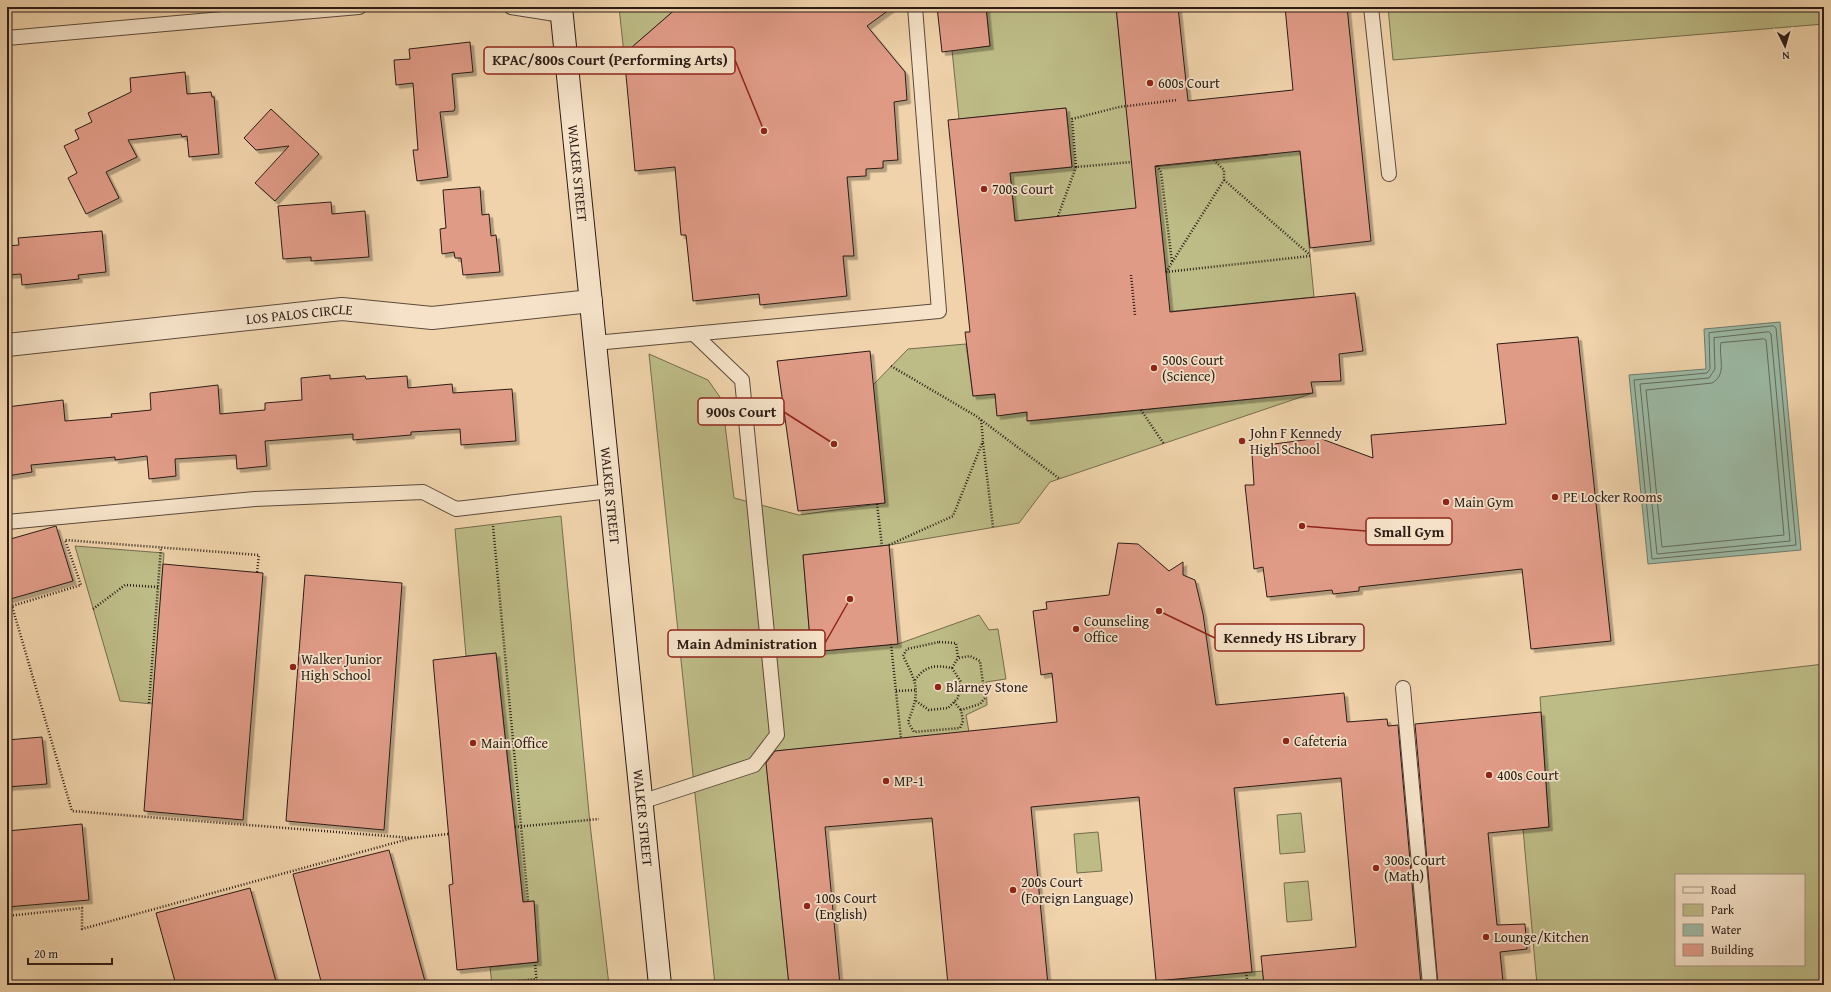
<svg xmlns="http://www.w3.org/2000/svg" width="1831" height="992" viewBox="0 0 1831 992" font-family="'Gentium Book Plus',serif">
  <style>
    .green { fill: #bdbb86; stroke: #746c4e; fill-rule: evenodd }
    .water { fill: #9bb9a4; stroke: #6e7a6b }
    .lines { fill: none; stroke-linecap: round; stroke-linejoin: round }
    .shore { stroke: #636a5d; stroke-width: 1 }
    .building { fill: #e09b87; stroke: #2b1c16; filter: url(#shadow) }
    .service-casing { stroke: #5c4a3b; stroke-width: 16 }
    .minor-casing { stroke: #5c4a3b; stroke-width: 24 }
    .secondary-casing { stroke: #2b1c16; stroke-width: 24 }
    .path { stroke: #2b1c16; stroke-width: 2.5; stroke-dasharray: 1 2; stroke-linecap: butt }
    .service { stroke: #f5e2c8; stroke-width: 14 }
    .minor { stroke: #f5e2c8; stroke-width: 22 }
    .secondary { stroke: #f5e2c8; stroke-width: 22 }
    .poi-dot { fill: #8f2418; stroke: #f5e2c8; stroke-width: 1.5 }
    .labels { text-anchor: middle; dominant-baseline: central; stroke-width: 3.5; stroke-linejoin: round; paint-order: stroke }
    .poi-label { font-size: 14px; fill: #2b1c16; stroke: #f5e2c8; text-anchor: start }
    .street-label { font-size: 14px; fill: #2b1c16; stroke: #f5e2c8 }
    .leader { fill: none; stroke: #8f2418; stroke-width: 1.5 }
    .callout-dot { fill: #8f2418; stroke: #f5e2c8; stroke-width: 1.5 }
    .callout { fill: #f5e2c8; stroke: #8f2418; stroke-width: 1.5 }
    .callout-label { font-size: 15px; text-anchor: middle; font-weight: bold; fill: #2b1c16 }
  </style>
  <defs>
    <filter id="shadow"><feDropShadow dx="3.5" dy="3.5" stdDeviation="0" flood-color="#0004"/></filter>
  </defs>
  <rect width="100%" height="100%" fill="#f0d3ab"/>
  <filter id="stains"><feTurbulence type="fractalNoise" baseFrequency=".005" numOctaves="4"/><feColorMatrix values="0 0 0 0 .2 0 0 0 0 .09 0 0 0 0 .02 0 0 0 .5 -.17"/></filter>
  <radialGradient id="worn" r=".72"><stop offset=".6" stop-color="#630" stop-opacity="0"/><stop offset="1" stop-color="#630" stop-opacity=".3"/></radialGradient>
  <g class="green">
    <path d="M619 7H678L624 54Z"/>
    <path d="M986 7H1116L1133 169 1268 155 1266 133 1298 131 1314 297 1135 315 1166 272 1159 206 1015 221 1010 173 1072 167 1066 108 959 119 952 50 990 46Z"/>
    <path d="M1388 7H1824V24L1393 60Z"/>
    <path d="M966 344 973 396 995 394 997 415 1027 412 1028 421 1313 393 1050 482 1019 523 889 545 803 555 811 652 898 644 979 615 989 630 998 629 1006 679 986 682 987 705 966 715 969 732 765 752 789 985H715L649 354 708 380 722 400 734 498 799 515 885 503 873 385 908 349Z"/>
    <path d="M561 516 590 824 609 985H492L490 967 538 962 534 901 523 902 496 653 466 656 455 529Z"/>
    <path d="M75 546 164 553 153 704 120 701Z"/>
    <path d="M1824 664V985H1537L1523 829 1549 827 1540 697ZM1676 875H1804V965H1676Z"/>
    <path d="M1301 813 1305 852 1280 854 1277 815Z"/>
    <path d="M1098 832 1102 871 1077 873 1074 834Z"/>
    <path d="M1308 881 1312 920 1287 922 1284 883Z"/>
    <path d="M1263 971 1264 985H1143L1142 982Z"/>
  </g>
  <path class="water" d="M1780 322 1801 550 1648 564 1629 375 1706 369 1704 329Z"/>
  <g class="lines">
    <g class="shore">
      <path d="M1774 326 1776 328 1796 545 1652 559 1634 380 1707 373 1710 369 1709 333Z"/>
      <path d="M1769 332 1771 334 1790 541 1657 554 1640 384 1709 378 1715 369 1714 338Z"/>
      <path d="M1764 339 1766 340 1784 535 1662 547 1646 390 1712 383C1728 374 1718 357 1721 343Z"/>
    </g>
  </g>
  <g class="building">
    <path d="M678 7H893L867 26 905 72 907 100 894 102 898 160 883 161V168L866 169V176L847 177 854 256H843L847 296 760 305 759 294 693 301 686 235H681L675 167 635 171 624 54Z"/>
    <path d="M937 7H986L990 46 942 52Z"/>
    <path d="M1116 7H1178L1188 101 1293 90 1285 7H1347L1371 241 1310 248 1300 151 1155 166 1170 312 1355 293 1363 351 1339 354 1341 381 1311 382 1313 393 1027 421V412L997 416 995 394 973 396 965 332H970L948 120 1066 108 1072 167 1010 173 1015 221 1136 208Z"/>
    <path d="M470 42 473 72 452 74 455 108 454 111 440 112 448 177 417 181 413 150H418L413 83 396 85 394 60 410 59 409 49Z"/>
    <path d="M185 72 187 94 211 92 212 97H214L219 154 189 157 187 136 182 137 181 134 128 140 137 157 106 172 119 198 86 214 68 178 77 173 64 146 79 139 75 130 92 122 88 113 131 92 130 78Z"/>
    <path d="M271 109 319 154 275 201 255 183 289 146 256 150 244 138Z"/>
    <path d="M480 187 482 215 489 214 491 236 496 235 500 272 463 275 461 258H455L454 252 442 254 440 229 446 228 443 190Z"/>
    <path d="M331 202 332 214 365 211 369 257 311 261V257L283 259 278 206Z"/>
    <path d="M102 231 106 272 78 275 79 279 22 285 21 274 7 275V246L19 245 18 238Z"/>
    <path d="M1578 337 1611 641 1531 649 1522 569 1359 587V591L1333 594 1332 590 1267 597 1263 567 1254 569 1245 485H1254L1252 455 1274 444 1319 438 1373 458 1371 435 1506 424 1497 344Z"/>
    <path d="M870 351 885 503 798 511 777 361Z"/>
    <path d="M330 375V379L365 376 366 379 407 376 408 388 452 384 453 393 512 389 516 441 461 445 460 429 411 432V435L353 440V434L265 441 267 466 237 469 236 455 175 459 176 476 149 479 147 456 115 460V457L31 465 32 472 7 476V407L63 400 65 421 112 417 111 414 151 410 150 393 218 385 220 414 265 410V403L302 400 301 378Z"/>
    <path d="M56 526 73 581 7 600V540Z"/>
    <path d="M1118 543 1138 544 1169 571 1183 562V575L1195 580 1203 614 1216 705 1344 693 1347 722 1387 719 1388 726 1398 725 1421 985H1264L1261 956 1356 947 1341 778 1234 788 1252 972 1156 981 1139 797 1031 807 1048 985H948L932 818 825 827 840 985H789L766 763 775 751 1057 722 1052 673 1041 675 1033 611 1047 609 1046 602 1109 595Z"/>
    <path d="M889 545 898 644 811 652 803 555Z"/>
    <path d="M163 564 263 573 243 820 144 811Z"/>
    <path d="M305 575 402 583 384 830 286 821Z"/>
    <path d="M496 653 523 902 534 901 538 962 457 970 449 885 453 884 433 660Z"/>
    <path d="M1541 712 1549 827 1488 833 1497 925 1525 924 1527 949 1500 952 1503 982 1476 985H1438L1415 724Z"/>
    <path d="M42 737 47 784 7 787V740Z"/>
    <path d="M82 824 89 900 7 907V831Z"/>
    <path d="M389 850 426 985H322L293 874Z"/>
    <path d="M250 888 277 985H176L156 913Z"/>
  </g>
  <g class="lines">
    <defs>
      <g id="service">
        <path d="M511 7 562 15"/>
        <path d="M1371 7 1389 174"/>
        <path d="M7 38 359 7"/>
        <path d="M595 343 939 311 915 7"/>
        <path d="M7 522 255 499 423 492 456 509 610 491"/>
        <path d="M1403 688 1430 985"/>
        <path d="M641 802 754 765 777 735 742 380 694 334"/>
      </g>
      <g id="minor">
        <path id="s1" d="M7 345 342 309 432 318 591 301"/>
      </g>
      <g id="secondary">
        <path id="s2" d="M561 7 660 985"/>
      </g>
    </defs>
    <use href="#service" class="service-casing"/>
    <use href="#minor" class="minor-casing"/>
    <use href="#secondary" class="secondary-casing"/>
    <g class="path">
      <path d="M1157 166 1161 172 1172 262"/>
      <path d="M1076 167 1072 119 1119 107 1177 100"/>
      <path d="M1224 180 1310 255"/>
      <path d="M1058 216 1076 167 1132 162"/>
      <path d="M1166 272 1310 256"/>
      <path d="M1166 272 1224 180V170L1214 160"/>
      <path d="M1131 275 1135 315"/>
      <path d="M891 366 976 416 1060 479"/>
      <path d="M1141 410 1164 444"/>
      <path d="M983 443 993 527"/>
      <path d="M877 504 882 546"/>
      <path d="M493 526 528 901"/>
      <path d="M889 545 953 516 983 441 981 419"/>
      <path d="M257 572 259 555 65 540 81 585 12 606 72 811 412 838"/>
      <path d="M93 609 125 585 158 587"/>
      <path d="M939 642 956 643 958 658 970 656 980 661 985 698 980 704 961 710 963 721 960 728 914 732 908 722C920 691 918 685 903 656L907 649Z"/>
      <path d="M891 644 901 739"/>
      <path d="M952 668 958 658"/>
      <path d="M915 680C926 665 935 665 952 668L961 682 958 698 948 708 929 710 916 701"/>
      <path d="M896 691 916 690"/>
      <path d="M954 702 961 710"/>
      <path d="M149 703 161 547"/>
      <path d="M515 827 599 819"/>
      <path d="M7 916 82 908V929L412 838 448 834"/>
      <path d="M535 962 537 985"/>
      <path d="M1246 972 1248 985"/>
      <path d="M1159 981 1160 985"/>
      <path d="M477 985 537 979"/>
    </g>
    <use href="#service" class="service"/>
    <use href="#minor" class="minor"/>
    <use href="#secondary" class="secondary"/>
  </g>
  <g class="poi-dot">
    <circle cx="1150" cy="83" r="4"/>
    <circle cx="984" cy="189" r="4"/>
    <circle cx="1154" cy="368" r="4"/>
    <circle cx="1242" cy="441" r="4"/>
    <circle cx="1555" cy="497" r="4"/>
    <circle cx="1446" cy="502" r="4"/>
    <circle cx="1076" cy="629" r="4"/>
    <circle cx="293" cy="667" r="4"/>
    <circle cx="938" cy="687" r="4"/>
    <circle cx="1286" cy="741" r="4"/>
    <circle cx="473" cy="743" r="4"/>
    <circle cx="1489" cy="775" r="4"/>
    <circle cx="886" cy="781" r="4"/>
    <circle cx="1376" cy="868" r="4"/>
    <circle cx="1013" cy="890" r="4"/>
    <circle cx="807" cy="906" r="4"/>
    <circle cx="1486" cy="937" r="4"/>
  </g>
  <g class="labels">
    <g class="poi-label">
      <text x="1158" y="83">600s Court</text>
      <text x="992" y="189">700s Court</text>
      <text x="1162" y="360">500s Court<tspan x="1162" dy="16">(Science)</tspan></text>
      <text x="1250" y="433">John F Kennedy<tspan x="1250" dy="16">High School</tspan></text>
      <text x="1563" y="497">PE Locker Rooms</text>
      <text x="1454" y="502">Main Gym</text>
      <text x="1084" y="621">Counseling<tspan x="1084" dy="16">Office</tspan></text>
      <text x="301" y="659">Walker Junior<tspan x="301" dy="16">High School</tspan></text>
      <text x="946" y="687">Blarney Stone</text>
      <text x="1294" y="741">Cafeteria</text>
      <text x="481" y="743">Main Office</text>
      <text x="1497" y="775">400s Court</text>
      <text x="894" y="781">MP-1</text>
      <text x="1384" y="860">300s Court<tspan x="1384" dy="16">(Math)</tspan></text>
      <text x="1021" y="882">200s Court<tspan x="1021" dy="16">(Foreign Language)</tspan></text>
      <text x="815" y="898">100s Court<tspan x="815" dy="16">(English)</tspan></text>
      <text x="1494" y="937">Lounge/Kitchen</text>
    </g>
    <g class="street-label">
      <text stroke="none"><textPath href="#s2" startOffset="167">WALKER STREET</textPath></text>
      <text stroke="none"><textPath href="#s1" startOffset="294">LOS PALOS CIRCLE</textPath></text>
      <text stroke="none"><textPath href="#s2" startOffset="491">WALKER STREET</textPath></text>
      <text stroke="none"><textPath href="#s2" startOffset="815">WALKER STREET</textPath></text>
    </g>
  </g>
  <path class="leader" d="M764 131L735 60M834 444L784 412M1302 526L1366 531M1159 611L1215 638M850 599L825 643"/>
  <g class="callout-dot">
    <circle cx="764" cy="131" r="4"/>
    <circle cx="834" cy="444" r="4"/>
    <circle cx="1302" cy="526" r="4"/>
    <circle cx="1159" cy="611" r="4"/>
    <circle cx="850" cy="599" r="4"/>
  </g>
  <g class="callout">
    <rect x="484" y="47" width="251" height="27" rx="4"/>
    <rect x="698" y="398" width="86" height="27" rx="4"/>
    <rect x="1366" y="518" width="86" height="27" rx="4"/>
    <rect x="1215" y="624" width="149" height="27" rx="4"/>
    <rect x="668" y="630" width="157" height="27" rx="4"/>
  </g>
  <g class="callout-label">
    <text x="610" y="65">KPAC/800s Court (Performing Arts)</text>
    <text x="741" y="417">900s Court</text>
    <text x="1409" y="537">Small Gym</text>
    <text x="1290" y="643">Kennedy HS Library</text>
    <text x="747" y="649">Main Administration</text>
  </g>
  <rect width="1831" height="992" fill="none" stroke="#f0d3ab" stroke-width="24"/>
  <rect x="8" y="8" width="1815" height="976" fill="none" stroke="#2b1c16" stroke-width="2"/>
  <rect x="12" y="12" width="1807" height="968" fill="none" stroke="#2b1c16"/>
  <rect x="1675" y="874" width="130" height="92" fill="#f5e2c8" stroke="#a49381"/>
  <rect x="1683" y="887" width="20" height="6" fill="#f5e2c8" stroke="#a49381"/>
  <text x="1711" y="894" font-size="12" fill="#2b1c16">Road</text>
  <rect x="1683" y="904" width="20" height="12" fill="#bdbb86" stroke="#a49381"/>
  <text x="1711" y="914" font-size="12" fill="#2b1c16">Park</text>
  <rect x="1683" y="924" width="20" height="12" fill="#9bb9a4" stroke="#a49381"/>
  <text x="1711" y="934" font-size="12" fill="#2b1c16">Water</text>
  <rect x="1683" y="944" width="20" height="12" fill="#e09b87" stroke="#a49381"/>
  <text x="1711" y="954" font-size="12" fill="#2b1c16">Building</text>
  <g transform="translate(1785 46) rotate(175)" stroke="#f5e2c8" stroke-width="3" paint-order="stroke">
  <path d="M0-3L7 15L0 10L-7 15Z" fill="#2b1c16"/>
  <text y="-6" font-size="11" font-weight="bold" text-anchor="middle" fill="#2b1c16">N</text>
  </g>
  <path d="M28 958v6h84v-6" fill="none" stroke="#2b1c16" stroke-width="2"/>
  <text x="34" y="958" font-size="12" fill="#2b1c16" stroke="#f5e2c8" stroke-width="3" paint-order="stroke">20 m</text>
  <rect width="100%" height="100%" filter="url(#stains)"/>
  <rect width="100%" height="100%" fill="url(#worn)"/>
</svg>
